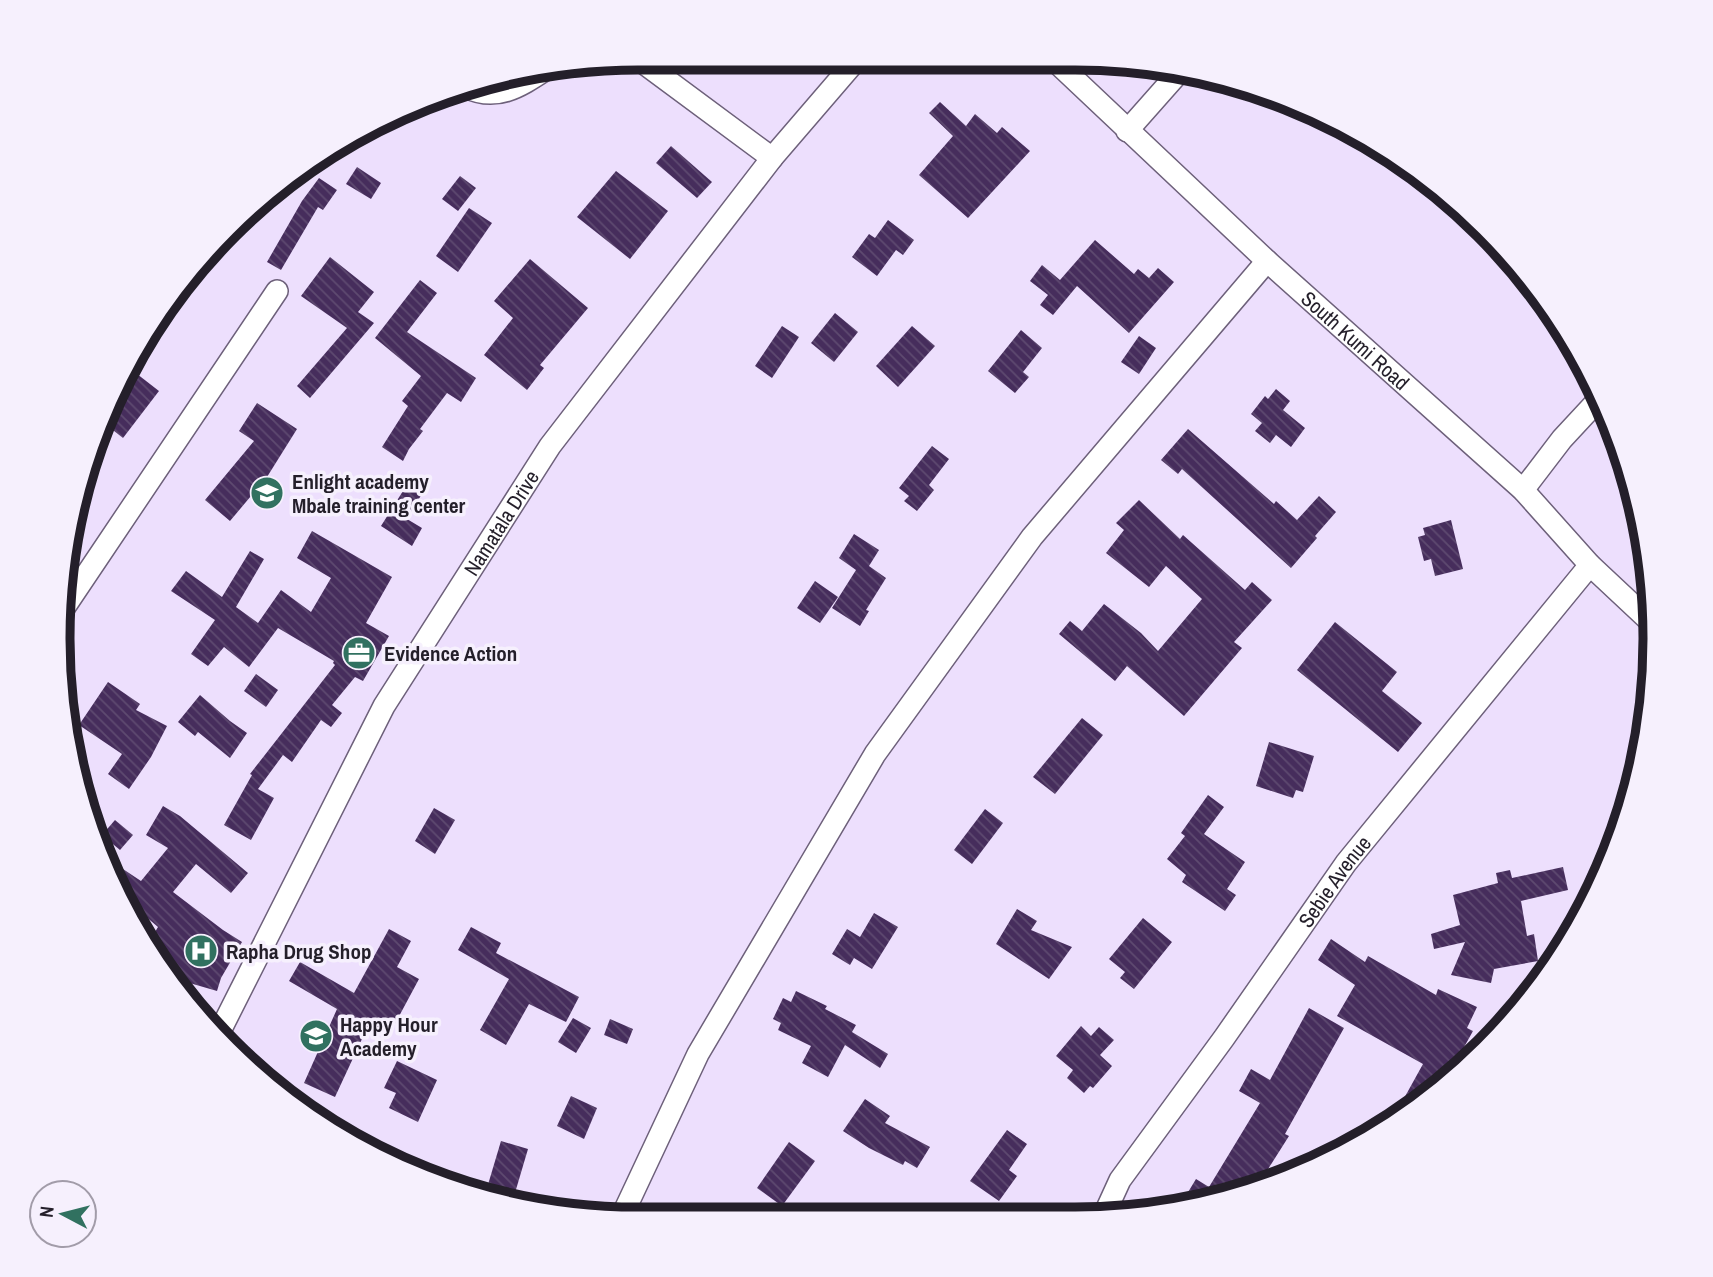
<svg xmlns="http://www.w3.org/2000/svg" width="1713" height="1277" viewBox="0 0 1713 1277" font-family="'Archivo Narrow',sans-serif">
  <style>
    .building { fill: url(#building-back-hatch) }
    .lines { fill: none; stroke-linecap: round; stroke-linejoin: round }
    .street-casing { stroke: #6d607a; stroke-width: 24 }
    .street { stroke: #fff; stroke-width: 21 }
    .labels { text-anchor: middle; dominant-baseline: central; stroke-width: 7; stroke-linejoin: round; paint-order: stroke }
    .street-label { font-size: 21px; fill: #241f2a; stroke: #f6f0fd }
    .poi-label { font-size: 21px; font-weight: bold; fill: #241f2a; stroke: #f6f0fd; text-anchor: start }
    .rim { fill: none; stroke: #241f2a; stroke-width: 9 }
  </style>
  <defs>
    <pattern id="building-back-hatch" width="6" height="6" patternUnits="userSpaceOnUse" patternTransform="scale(1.75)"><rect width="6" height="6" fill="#462d5c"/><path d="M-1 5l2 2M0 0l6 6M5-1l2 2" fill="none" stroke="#5e4a70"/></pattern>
  </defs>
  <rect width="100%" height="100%" fill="#eddffd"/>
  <g class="building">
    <path d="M940 102 966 126 975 114 997 133 1002 127 1030 151 968 218 919 175 953 136 929 113Z"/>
    <path d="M671 146 712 182 697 198 656 163Z"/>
    <path d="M357 167 381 183 371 199 346 184Z"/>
    <path d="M616 171 668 211 630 259 577 217Z"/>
    <path d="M460 176 476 188 458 211 442 199Z"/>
    <path d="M319 178 337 190 323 210 318 207 281 270 267 262 302 201Z"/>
    <path d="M469 208 492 223 458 272 436 256Z"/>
    <path d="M888 220 914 240 903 255 896 250 877 276 852 257 869 234 875 238Z"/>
    <path d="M1095 240 1134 274 1138 269 1149 278 1158 268 1174 282 1129 333 1077 286 1053 315 1040 305 1048 295 1030 281 1042 265 1060 280Z"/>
    <path d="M330 257 374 292 358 312 374 323 310 398 297 386 347 328 301 296Z"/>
    <path d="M530 259 588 308 540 365 544 368 527 390 484 355 513 318 494 301Z"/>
    <path d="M420 280 437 293 407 332 476 378 461 402 447 393 420 429 423 431 409 449 403 461 382 447 408 406 402 401 421 376 375 338Z"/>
    <path d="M835 313 858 332 834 362 811 343Z"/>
    <path d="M782 326 799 337 772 378 755 366Z"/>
    <path d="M912 326 935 346 898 387 876 366Z"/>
    <path d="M1021 330 1042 348 1023 372 1029 377 1015 393 988 371Z"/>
    <path d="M1139 336 1156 348 1139 374 1121 362Z"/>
    <path d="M128 367 159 391 123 438 104 423 118 381Z"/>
    <path d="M1276 389 1290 401 1283 410 1305 428 1291 447 1276 435 1270 443 1255 431 1262 423 1251 414 1265 396 1268 399Z"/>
    <path d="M257 403 297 429 267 477 230 521 205 500 254 441 239 431Z"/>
    <path d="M1188 429 1274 504 1276 501 1297 520 1319 496 1336 512 1315 536 1317 538 1291 568 1182 469 1178 474 1161 460Z"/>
    <path d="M932 446 949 459 929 485 934 490 917 511 904 501 909 496 899 488Z"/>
    <path d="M408 483 423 492 407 519 422 528 412 546 381 526Z"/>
    <path d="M1139 500 1180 539 1183 535 1245 590 1252 582 1272 600 1234 642 1242 648 1184 716 1127 666 1115 681 1059 634 1070 621 1082 631 1104 604 1141 633 1158 651 1202 599 1166 566 1149 587 1106 553 1124 530 1116 523Z"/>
    <path d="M1451 520 1463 569 1435 576 1431 559 1424 561 1418 537 1425 535 1423 528Z"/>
    <path d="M312 531 392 577 366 623 389 636 363 681 355 677 332 705 342 713 331 727 321 720 292 762 283 755 258 789 274 798 251 840 224 825 252 775 250 774 335 665 333 663 334 661 278 628 249 667 224 647 208 666 191 654 215 620 171 591 186 571 222 597 250 551 264 559 236 607 258 623 281 590 311 612 331 578 297 558Z"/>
    <path d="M854 534 879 550 869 566 886 578 866 610 869 611 860 626 832 608 856 570 839 558Z"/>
    <path d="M815 581 838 597 820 623 797 608Z"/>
    <path d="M1335 622 1397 672 1382 691 1422 723 1398 752 1297 670Z"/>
    <path d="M256 674 278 690 266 707 244 691Z"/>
    <path d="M108 682 140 704 136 710 167 726 151 757 129 789 108 774 122 754 79 725Z"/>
    <path d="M200 695 230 721 247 733 230 758 198 732 195 736 178 722Z"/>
    <path d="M1082 718 1103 735 1055 794 1033 777Z"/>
    <path d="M1269 742 1314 756 1303 792 1296 790 1293 798 1256 786Z"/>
    <path d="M1208 795 1224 807 1204 834 1245 862 1227 889 1236 895 1225 911 1182 882 1186 875 1167 859 1185 836 1181 833Z"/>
    <path d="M163 806 180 816 248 873 231 893 196 864 173 892 223 930 242 942 221 978 217 991 169 977 149 942 158 927 123 897 112 878 120 867 141 881 168 848 146 835Z"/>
    <path d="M434 808 455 820 435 854 415 841Z"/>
    <path d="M985 809 1003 823 972 864 954 850Z"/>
    <path d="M115 820 133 835 120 850 102 835Z"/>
    <path d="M1563 867 1568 890 1521 901 1527 936 1534 934 1538 961 1494 969 1491 983 1451 975 1465 942 1434 949 1431 934 1460 925 1453 895 1498 883 1496 873 1510 870 1512 878Z"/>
    <path d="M1017 909 1037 921 1031 930 1072 947 1049 979 996 944Z"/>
    <path d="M874 913 898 927 872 969 854 958 850 965 832 954 847 929 860 937Z"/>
    <path d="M1143 918 1172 942 1134 989 1120 978 1125 972 1109 959Z"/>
    <path d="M471 927 501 943 496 953 579 997 566 1022 529 1004 506 1045 480 1030 509 979 458 950Z"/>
    <path d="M389 929 411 941 397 967 419 979 389 1035 368 1026 335 1097 304 1083 337 1009 289 981 300 962 354 993Z"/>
    <path d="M1331 939 1365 962 1368 956 1436 995 1438 989 1477 1007 1467 1028 1473 1031 1443 1085 1428 1099 1392 1120 1423 1064 1337 1016 1355 985 1318 960Z"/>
    <path d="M796 991 827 1006 825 1009 856 1025 852 1032 888 1054 880 1068 845 1045 828 1077 802 1063 811 1046 778 1030 781 1023 773 1019 783 998 791 1002Z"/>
    <path d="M1309 1008 1344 1028 1285 1134 1289 1136 1258 1185 1179 1207 1196 1179 1209 1187 1260 1103 1239 1091 1251 1069 1270 1080Z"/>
    <path d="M573 1018 591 1028 576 1053 558 1042Z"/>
    <path d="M610 1019 633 1029 627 1044 604 1035Z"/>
    <path d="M1081 1026 1091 1036 1099 1027 1114 1040 1100 1055 1112 1066 1093 1088 1090 1086 1084 1093 1067 1078 1073 1070 1056 1056Z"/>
    <path d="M397 1061 437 1080 418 1122 389 1108 396 1093 384 1088Z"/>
    <path d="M571 1096 597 1108 584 1139 557 1126Z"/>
    <path d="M865 1099 890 1116 885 1123 930 1147 917 1168 905 1161 903 1165 869 1148 843 1131Z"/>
    <path d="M1007 1130 1027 1144 1009 1170 1017 1176 999 1201 970 1181Z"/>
    <path d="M501 1141 528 1149 512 1203 484 1198Z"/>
    <path d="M789 1142 815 1161 782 1206 757 1188Z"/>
  </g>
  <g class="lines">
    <defs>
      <g id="street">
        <path d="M637 58 772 158"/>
        <path id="s1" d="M1053 59 1267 261 1523 490 1590 565 1653 624"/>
        <path d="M466 87C496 102 519 87 545 70"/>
        <path d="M1127 131 1181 70"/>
        <path d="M1523 490 1562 439 1601 397"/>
        <path d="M64 608 277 291"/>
        <path id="s2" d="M218 1035 384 706 550 446 772 158 858 58"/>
        <path id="s3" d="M1104 1215 1120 1180 1224 1038 1346 863 1590 565"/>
        <path d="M621 1218 698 1054 875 754 1032 537 1267 261"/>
      </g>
    </defs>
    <use href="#street" class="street-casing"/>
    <use href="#street" class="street"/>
  </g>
  <defs>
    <symbol id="school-disc" viewBox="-11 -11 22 22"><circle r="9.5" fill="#317160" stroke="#f6f0fd"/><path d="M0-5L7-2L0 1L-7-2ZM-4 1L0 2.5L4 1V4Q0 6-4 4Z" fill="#fff"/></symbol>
    <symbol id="office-disc" viewBox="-11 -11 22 22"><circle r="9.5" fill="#317160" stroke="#f6f0fd"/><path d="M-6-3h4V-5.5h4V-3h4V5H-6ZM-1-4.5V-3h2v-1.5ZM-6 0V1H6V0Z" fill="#fff"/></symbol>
    <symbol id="hospital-disc" viewBox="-11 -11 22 22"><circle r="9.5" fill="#317160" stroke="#f6f0fd"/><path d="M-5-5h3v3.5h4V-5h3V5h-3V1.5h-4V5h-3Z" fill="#fff"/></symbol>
  </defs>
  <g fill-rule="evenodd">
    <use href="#school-disc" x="248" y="474" width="38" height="38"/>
    <use href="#office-disc" x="340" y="634" width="38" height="38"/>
    <use href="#hospital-disc" x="182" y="932" width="38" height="38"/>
    <use href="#school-disc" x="297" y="1017" width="38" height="38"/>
  </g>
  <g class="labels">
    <g class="street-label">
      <text stroke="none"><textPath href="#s1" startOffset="413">South Kumi Road</textPath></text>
      <text stroke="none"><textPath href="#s2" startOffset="586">Namatala Drive</textPath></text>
      <text stroke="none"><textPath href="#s3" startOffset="406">Sebie Avenue</textPath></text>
    </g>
    <g class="poi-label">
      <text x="292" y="481">Enlight academy<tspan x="292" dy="24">Mbale training center</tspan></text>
      <text x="384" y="653">Evidence Action</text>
      <text x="226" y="951">Rapha Drug Shop</text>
      <text x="340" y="1024">Happy Hour<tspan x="340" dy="24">Academy</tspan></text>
    </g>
  </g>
  <path d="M0 0H1713V1277H0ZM638 70H1075A568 568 0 0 1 1643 638V639A568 568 0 0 1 1075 1207H638A568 568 0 0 1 70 639V638A568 568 0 0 1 638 70Z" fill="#f6f0fd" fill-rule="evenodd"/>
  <path class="rim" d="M638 70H1075A568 568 0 0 1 1643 638V639A568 568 0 0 1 1075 1207H638A568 568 0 0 1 70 639V638A568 568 0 0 1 638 70Z"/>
  <g transform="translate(63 1214) rotate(277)"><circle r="33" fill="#f6f0fd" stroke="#a29ca9" stroke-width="2"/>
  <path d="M0-5L12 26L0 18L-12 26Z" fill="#317160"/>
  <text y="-10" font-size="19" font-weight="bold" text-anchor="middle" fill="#241f2a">N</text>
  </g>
</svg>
